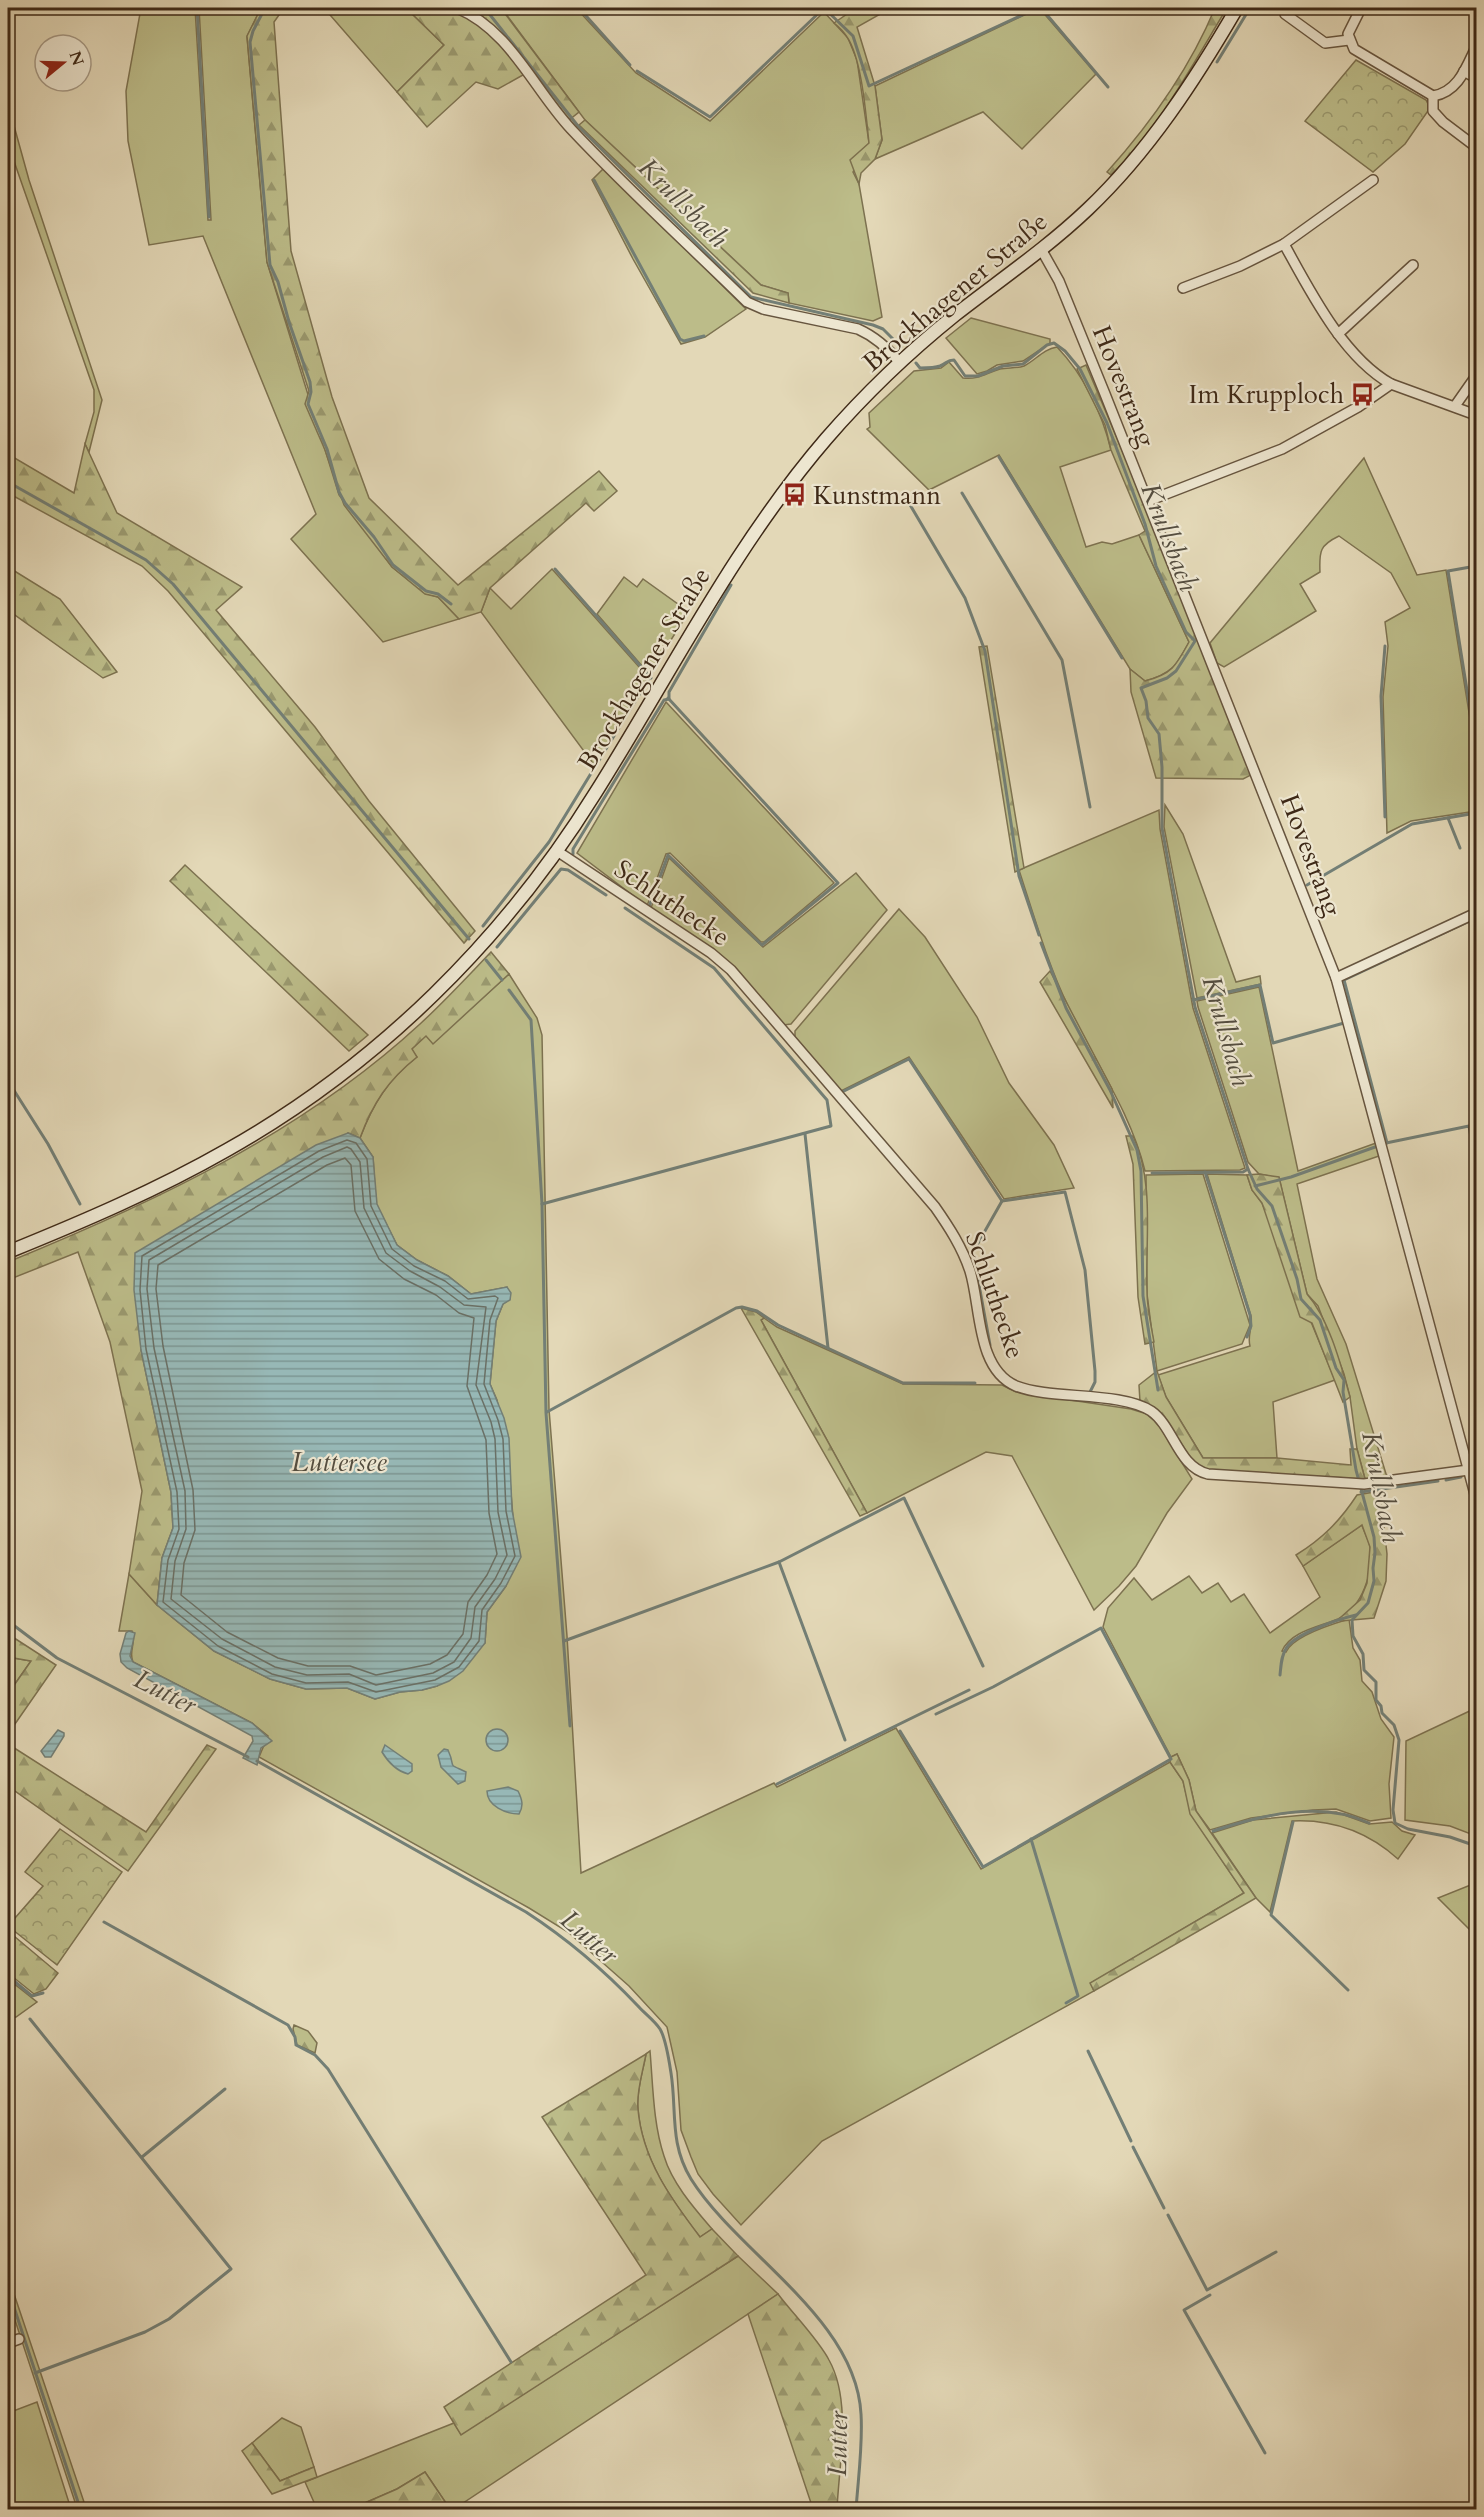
<svg xmlns="http://www.w3.org/2000/svg" width="1484" height="2517" viewBox="0 0 1484 2517" font-family="Cardo,serif">
  <style>
    .grass { fill: #bcbc89; stroke: #7d7250; stroke-width: 1.5 }
    .forest { fill: url(#forest-firs); stroke: #7d7250; stroke-width: 1.5 }
    .park { fill: url(#park-crowns); stroke: #7d7250; stroke-width: 1.5 }
    .water { fill: url(#water-rules); stroke: #737f76; stroke-width: 1.5 }
    .lines { fill: none; stroke-linecap: round; stroke-linejoin: round }
    .shore { stroke: #6a7066; stroke-width: 1.5 }
    .stream { stroke: #737f76; stroke-width: 3 }
    .street-casing { stroke: #67553f; stroke-width: 12 }
    .secondary-casing { stroke: #3e2917; stroke-width: 15 }
    .street { stroke: #ede6d0; stroke-width: 9 }
    .secondary { stroke: #ede6d0; stroke-width: 12 }
    .labels { text-anchor: middle; dominant-baseline: central; stroke-width: 4.5; stroke-linejoin: round; paint-order: stroke }
    .street-label { font-size: 26px; fill: #3e2917; stroke: #ede6d0 }
    .poi-label { font-size: 26px; fill: #3e2917; stroke: #ede6d0; text-anchor: end }
    .water-label { font-size: 27px; font-style: italic; fill: #544d3f; stroke: #ede6d0 }
  </style>
  <defs>
    <pattern id="forest-firs" width="22" height="20" patternUnits="userSpaceOnUse" patternTransform="scale(1.5)"><rect width="22" height="20" fill="#bcbc89"/><path d="M5 1l3.5 6h-7zM16 11l3.5 6h-7z" fill="#9a996f"/></pattern>
    <pattern id="park-crowns" width="20" height="18" patternUnits="userSpaceOnUse" patternTransform="scale(1.5)"><rect width="20" height="18" fill="#bcbc89"/><path d="M2 6a3 3 0 1 1 6 0M12 15a3 3 0 1 1 6 0" fill="none" stroke="#9a996f"/></pattern>
    <pattern id="water-rules" width="6" height="5" patternUnits="userSpaceOnUse" patternTransform="scale(1.5)"><rect width="6" height="5" fill="#97b8b6"/><path d="M0 2.5h6" fill="none" stroke="#7d9693"/></pattern>
  </defs>
  <rect width="100%" height="100%" fill="#e3d8b7"/>
  <filter id="stains"><feTurbulence type="fractalNoise" baseFrequency=".00333" numOctaves="4"/><feColorMatrix values="0 0 0 0 .2 0 0 0 0 .09 0 0 0 0 .02 0 0 0 .5 -.17"/></filter>
  <radialGradient id="worn" r=".72"><stop offset=".6" stop-color="#630" stop-opacity="0"/><stop offset="1" stop-color="#630" stop-opacity=".3"/></radialGradient>
  <g class="grass">
    <path d="M141 8H195L208 220H211L199 8H261L247 37 267 262 339 495 392 567 425 593 438 597 459 619 383 642 291 539 316 514 203 236 149 245 128 141 126 91Z"/>
    <path d="M324 8H406L444 45 397 92Z"/>
    <path d="M506 8H576L636 73 710 121 824 12 848 38 857 60 869 143 853 172 859 184 882 317 873 321 789 303 788 293 761 285 585 120 503 10Z"/>
    <path d="M1037 9 1041 10 1096 74 1022 149 983 112 875 159 882 140 875 86Z"/>
    <path d="M8 104 29 180 102 400 89 452 85 444 94 412V390L8 144Z"/>
    <path d="M604 168 746 309 705 337 681 344 633 259 592 180Z"/>
    <path d="M971 318 1050 339V343L1023 361 997 365 987 371 977 374 946 338Z"/>
    <path d="M1057 347C1084 375 1102 413 1111 450L1060 467 1086 547 1102 542 1112 544 1139 535 1189 642C1176 666 1172 674 1145 681L1130 669 999 455 929 490 867 429 870 427 869 413 914 371 941 368 949 362 963 378C979 380 986 373 1000 369 1007 367 1016 369 1024 366 1036 360 1043 349 1057 347Z"/>
    <path d="M1364 458 1417 575 1446 570 1476 756V811L1411 821 1387 833 1383 697 1388 646 1385 622 1410 608 1391 573 1339 536C1320 545 1319 551 1320 572L1300 584 1316 611 1224 667 1217 663 1210 643Z"/>
    <path d="M552 569 648 677 595 766 481 612 490 588 511 609Z"/>
    <path d="M624 577 637 587 643 579 689 612 649 674 597 614Z"/>
    <path d="M666 702 834 883 764 942H761L670 853 666 854 647 906 577 853Z"/>
    <path d="M1165 805 1183 834 1236 982 1260 976 1261 984 1197 998 1164 827Z"/>
    <path d="M1159 810 1160 829 1193 1008 1245 1168 1240 1170 1145 1171C1131 1113 1095 1062 1069 1008 1048 965 1034 916 1019 870Z"/>
    <path d="M669 858 763 947 856 873 887 910 791 1024 783 1025 724 958 651 908Z"/>
    <path d="M899 909 925 937 977 1017 1009 1083 1054 1145 1074 1188 1004 1199 909 1057 841 1091 795 1037V1031Z"/>
    <path d="M509 974 537 1018 542 1035 549 1409 567 1636 581 1873 774 1783 777 1787 896 1728 981 1869 1170 1762 1183 1781 1191 1814 1244 1893 1091 1983 1094 1991 822 2141 741 2225 713 2194 698 2174 691 2157 681 2130 677 2072 667 2027 629 1986 568 1932 529 1908 259 1757 268 1736 252 1723 133 1662C128 1651 137 1642 132 1631H119L129 1574 157 1605 214 1651 270 1679 306 1689 347 1688 375 1699 400 1692 422 1690 437 1686 485 1643 487 1612 506 1586 514 1529 508 1457 497 1400 490 1384 496 1321 503 1304 510 1299 507 1287 471 1294 448 1276 417 1260 397 1245 376 1204 373 1157 360 1138C373 1103 388 1080 417 1057L411 1049 426 1035 433 1043Z"/>
    <path d="M1259 987 1298 1171 1376 1143 1379 1156 1297 1184 1317 1279 1346 1344 1387 1477 1365 1479 1357 1449 1350 1397 1344 1374 1318 1306 1307 1294 1279 1178 1259 1174 1248 1162 1198 1007 1197 1001Z"/>
    <path d="M1203 1174 1250 1325 1242 1344 1157 1371 1147 1294 1146 1175Z"/>
    <path d="M1207 1174 1247 1175 1252 1190 1262 1203 1335 1380 1273 1402 1277 1458H1203L1166 1397 1158 1375 1250 1346C1247 1336 1253 1327 1251 1316Z"/>
    <path d="M764 1318 777 1327 903 1384 1002 1385 1016 1392 1131 1409 1147 1414 1157 1422 1192 1479 1167 1513 1136 1566 1119 1586 1094 1610 1012 1456 986 1452 867 1513 761 1320Z"/>
    <path d="M1362 1525C1364 1532 1369 1540 1370 1547 1374 1572 1362 1608 1338 1619 1319 1627 1291 1631 1282 1651L1286 1652C1293 1636 1332 1624 1349 1619L1353 1648 1360 1660 1362 1681 1372 1692 1381 1719 1394 1737 1389 1784 1391 1818 1370 1821 1336 1809 1313 1810 1251 1818 1210 1830 1196 1811 1189 1780 1177 1754 1171 1757 1103 1627 1108 1608 1134 1578 1152 1600 1189 1576 1202 1593 1218 1583 1231 1602 1244 1594 1270 1633 1320 1597 1303 1566Z"/>
    <path d="M8 1657 31 1661 8 1694Z"/>
    <path d="M1476 1708V1836L1450 1826 1405 1820 1406 1741Z"/>
    <path d="M1336 1812 1369 1824 1392 1822 1402 1831 1415 1835 1398 1859C1368 1832 1333 1819 1292 1821L1270 1912 1256 1898 1212 1833 1253 1820Z"/>
    <path d="M1473 1884 1476 1892V1936L1438 1898Z"/>
    <path d="M8 1979 37 2002 16 2017 8 2019Z"/>
    <path d="M650 2051C653 2085 653 2123 664 2156 672 2183 694 2208 712 2229L700 2237C671 2199 642 2159 638 2109 636 2092 643 2071 646 2054Z"/>
    <path d="M738 2256 778 2294 454 2509H450L425 2472 397 2489 351 2509H317L305 2482 454 2423 461 2434Z"/>
    <path d="M8 2276 84 2502 76 2505 8 2299Z"/>
    <path d="M37 2402 71 2509H8V2413Z"/>
    <path d="M282 2418 301 2427 314 2467 280 2481 252 2443Z"/>
  </g>
  <g class="forest">
    <path d="M261 8H284L274 22 291 251 332 397 369 498 458 585 599 471 617 491 594 511 586 503 490 588 481 612 459 619 438 597 425 594 392 567 344 505 325 450 305 404 309 391 267 262 247 36Z"/>
    <path d="M406 8H506L503 11 579 112 569 120 530 71 498 89 476 82 427 127 397 92 444 45Z"/>
    <path d="M856 8H891L857 27 875 86 882 140 875 159 861 173 859 184 850 160 869 143C866 116 862 59 847 37 844 32 839 27 834 23Z"/>
    <path d="M1215 8H1227C1192 65 1160 127 1111 175L1107 172C1151 123 1190 68 1215 8Z"/>
    <path d="M585 120 761 285 788 293 789 303 753 293 579 125Z"/>
    <path d="M1086 365 1144 502 1251 775 1243 779 1156 778 1131 692 1130 669 1145 681C1172 674 1176 666 1189 642L1139 535 1145 531 1111 450 1105 425 1077 369Z"/>
    <path d="M85 444 117 513 242 587 216 610 315 727 369 801 475 931 464 943 168 591 142 566 8 493V454L74 493Z"/>
    <path d="M8 567 60 599 117 672 103 678 8 610Z"/>
    <path d="M987 646 1024 868 1015 872 979 647Z"/>
    <path d="M185 865 368 1035 349 1051 170 881Z"/>
    <path d="M491 952 509 974 433 1044 426 1036 412 1049 417 1057C388 1080 373 1103 360 1138L348 1133 141 1350 171 1492 173 1528 162 1558 157 1605 129 1574 142 1491 110 1342 78 1252 8 1280V1262C155 1202 302 1133 420 1024 445 1001 468 976 491 952Z"/>
    <path d="M1050 971 1112 1089 1113 1108 1040 982Z"/>
    <path d="M1126 1136H1133C1155 1183 1145 1240 1147 1291 1147 1308 1151 1325 1154 1342L1145 1344 1138 1297 1133 1164Z"/>
    <path d="M1259 1174 1279 1177 1307 1294C1329 1319 1341 1365 1350 1397L1343 1402 1312 1323 1300 1317 1262 1203 1252 1190 1247 1175Z"/>
    <path d="M741 1308 756 1312 764 1318 761 1320 867 1513 860 1516Z"/>
    <path d="M1157 1371 1166 1397 1203 1458H1277L1351 1465 1350 1449H1357L1365 1479 1203 1470 1195 1465C1182 1446 1163 1408 1140 1402L1139 1385Z"/>
    <path d="M1380 1491 1387 1554 1386 1581 1374 1618 1341 1621 1340 1618 1360 1600 1367 1583 1370 1547 1362 1525 1303 1566 1296 1555C1322 1539 1340 1521 1357 1495Z"/>
    <path d="M8 1634 56 1665 8 1734V1694L31 1661 8 1657Z"/>
    <path d="M8 1744 146 1832 207 1745 216 1749 128 1871 8 1786Z"/>
    <path d="M1177 1754 1189 1780 1196 1811 1256 1898 1094 1991 1090 1983 1244 1893 1190 1814 1183 1781 1170 1762 1171 1757Z"/>
    <path d="M8 1931 58 1973 46 1989 34 1994 8 1973Z"/>
    <path d="M294 2025 308 2031 317 2043 315 2053 297 2045 293 2029Z"/>
    <path d="M646 2054C643 2071 636 2092 638 2109 642 2159 671 2199 700 2237L712 2229 738 2256 461 2435 444 2407 646 2275 542 2117Z"/>
    <path d="M778 2294C793 2314 818 2339 829 2360 852 2401 839 2464 837 2509H813L748 2314Z"/>
    <path d="M252 2443 280 2481 314 2467 317 2477 272 2494 242 2451Z"/>
    <path d="M425 2472 450 2509H351L397 2489Z"/>
  </g>
  <g class="park">
    <path d="M1356 60 1426 100 1430 108 1405 144 1373 172 1305 121Z"/>
    <path d="M60 1829 122 1872 57 1965 8 1926 43 1886 25 1872Z"/>
  </g>
  <g class="water">
    <path d="M348 1133 360 1138 373 1157 377 1204 397 1245 417 1260 448 1276 471 1294 507 1287 511 1293 510 1300 503 1304 496 1321 490 1384 504 1418 509 1438 512 1510 521 1557 506 1586 487 1612 485 1643 463 1671 449 1681 437 1686 422 1690 400 1692 375 1699 347 1688 306 1689 270 1679 214 1651 157 1605 162 1558 173 1528 171 1492 141 1350 134 1290 135 1253 316 1145Z"/>
    <path d="M129 1631 135 1633 130 1656 133 1662 252 1723 272 1741 261 1748 257 1765 243 1758 253 1741 252 1736 127 1668 121 1662 120 1654 126 1633Z"/>
    <circle cx="497" cy="1740" r="11"/>
    <path d="M58 1730 64 1733V1736L51 1757H45L41 1751Z"/>
    <path d="M385 1745 412 1764V1771L408 1774C397 1771 388 1762 382 1752Z"/>
    <path d="M444 1749 448 1750C457 1770 445 1762 466 1772L465 1781 458 1784 441 1767 438 1755Z"/>
    <path d="M508 1787 518 1791C522 1799 524 1806 519 1814 506 1814 487 1806 487 1791Z"/>
  </g>
  <g class="lines">
    <g class="shore">
      <path d="M347 1140 356 1143 367 1159 371 1206 392 1249 414 1266 445 1281 468 1299 495 1296 498 1298 490 1320 484 1384 498 1420 503 1439 506 1511 515 1556 501 1583 482 1610 479 1641 459 1667 435 1680 376 1692 348 1682 306 1683 272 1674 218 1646 163 1602 168 1560 179 1529 177 1492 146 1349 140 1290 142 1256 319 1151Z"/>
      <path d="M347 1147 351 1149 360 1162 364 1208 386 1253 410 1271 440 1287 464 1305 486 1307 476 1385 491 1422 495 1439 498 1512 507 1555 495 1579 475 1607 471 1638 454 1662 433 1673 376 1685 349 1674 307 1675 275 1667 222 1639 171 1599 175 1561 186 1529 185 1491 154 1348 147 1289 149 1260 323 1157Z"/>
      <path d="M345 1158 351 1165 355 1211 379 1259 404 1279 436 1295 459 1313 474 1318 467 1386 486 1440 489 1513 497 1554 487 1575 468 1602 463 1634 447 1655 430 1664 376 1675 350 1666H308L278 1658 227 1632 181 1595 184 1563 195 1530 193 1490 163 1346 156 1289 158 1265 327 1165Z"/>
    </g>
    <g class="stream">
      <path d="M197 8 209 217"/>
      <path d="M265 8 253 31 250 42 270 265 278 282 289 322 310 382 311 392 308 404 327 449 339 492 345 503 374 537 393 565 426 591 438 594 451 604"/>
      <path d="M579 8 630 65"/>
      <path d="M1038 8 1042 9 1108 87"/>
      <path d="M487 11 578 126 751 297 873 325 883 329 901 347"/>
      <path d="M1217 62 1250 8"/>
      <path d="M637 71 710 117 824 8 853 36 869 86 1037 8"/>
      <path d="M594 180 680 339 684 341 704 336"/>
      <path d="M916 363 920 368C927 368 935 368 940 366 947 363 947 360 954 360L965 376H978L1003 366 1023 364 1047 345 1054 343 1065 351 1080 369 1107 423 1145 524 1156 566 1186 632 1195 641 1176 671 1167 678 1141 688 1146 701 1148 718 1159 734 1162 767V828L1195 1007 1248 1169 1257 1189 1272 1206 1297 1279 1301 1299 1320 1320 1336 1368 1344 1380 1343 1392 1356 1470 1374 1537 1375 1553 1373 1568 1374 1581 1368 1603 1352 1620 1353 1636 1363 1654 1364 1670 1376 1682V1700L1381 1706 1382 1713 1394 1725 1399 1740 1393 1810 1395 1823 1408 1829 1450 1837 1476 1846"/>
      <path d="M999 457 1122 658"/>
      <path d="M8 482 146 560 173 584 469 939"/>
      <path d="M962 493 1062 660 1090 807"/>
      <path d="M906 498 965 598 985 651 1019 876 1039 935"/>
      <path d="M1476 566 1448 571 1476 747"/>
      <path d="M555 569 651 678"/>
      <path d="M1385 817 1381 696 1385 646"/>
      <path d="M1448 818 1460 848"/>
      <path d="M573 854V849L664 700 669 699V692L731 585"/>
      <path d="M1307 885 1412 824 1476 813"/>
      <path d="M649 907 668 855 762 945 838 883 668 698"/>
      <path d="M483 926 549 842 650 677"/>
      <path d="M1041 943 1066 1008 1110 1090 1137 1150 1141 1171 1143 1296 1158 1390"/>
      <path d="M497 947 561 869 568 870 606 895"/>
      <path d="M486 960 502 980"/>
      <path d="M509 990 531 1020 542 1204 546 1413 570 1726"/>
      <path d="M1193 1000 1260 985 1273 1043 1344 1023"/>
      <path d="M8 1081 48 1144 80 1204"/>
      <path d="M842 1092 909 1059 1002 1201"/>
      <path d="M805 1134 828 1348"/>
      <path d="M1386 1143 1469 1126 1476 1167"/>
      <path d="M1387 1143 1344 980 1476 918"/>
      <path d="M1205 1172 1250 1315 1251 1326 1247 1337"/>
      <path d="M1152 1173 1243 1172 1248 1169"/>
      <path d="M1255 1186 1291 1177 1375 1147"/>
      <path d="M1002 1201 1065 1192 1085 1270 1095 1371V1382L1090 1392"/>
      <path d="M542 1204 831 1126 827 1100 714 968 625 908"/>
      <path d="M990 1345 973 1252 1002 1201"/>
      <path d="M547 1412 736 1308 742 1307 757 1311 778 1325 903 1383H975"/>
      <path d="M1446 1480 1461 1477"/>
      <path d="M1361 1492 1438 1481"/>
      <path d="M779 1562 845 1740"/>
      <path d="M8 1621 57 1658 248 1757"/>
      <path d="M564 1641 779 1562 904 1498 983 1666"/>
      <path d="M1280 1675C1281 1666 1281 1655 1287 1647 1297 1633 1339 1619 1356 1615"/>
      <path d="M900 1731 983 1867 1171 1759 1101 1628 993 1687 936 1714"/>
      <path d="M257 1761 526 1912C569 1940 603 1969 638 2006 644 2013 654 2020 660 2029 666 2039 669 2060 671 2073 677 2110 669 2143 691 2179 738 2254 856 2318 861 2414 863 2445 858 2479 856 2510"/>
      <path d="M777 1784 969 1690"/>
      <path d="M1293 1822 1271 1915 1348 1990"/>
      <path d="M1213 1831C1262 1815 1321 1800 1369 1823"/>
      <path d="M1031 1839 1078 1996 1066 2003"/>
      <path d="M104 1922 288 2025 295 2037 296 2045 315 2055 328 2069 511 2362"/>
      <path d="M8 1976 32 1996 43 1993"/>
      <path d="M30 2019 231 2269 169 2319 145 2332 35 2373"/>
      <path d="M1088 2051 1131 2141"/>
      <path d="M1133 2147 1164 2208"/>
      <path d="M142 2157 225 2089"/>
      <path d="M1168 2215 1207 2290 1276 2252"/>
      <path d="M8 2289 79 2505"/>
      <path d="M1210 2295 1184 2310 1265 2453"/>
    </g>
    <defs>
      <g id="street">
        <path d="M457 8C510 30 533 88 571 129 627 189 688 244 747 302L763 309 858 329C876 337 888 348 900 363"/>
        <path d="M1361 8 1348 34 1354 49 1433 96C1458 92 1466 68 1476 47"/>
        <path d="M1285 14 1325 43 1349 40"/>
        <path d="M1464 71 1476 78"/>
        <path d="M1433 96V111L1443 122 1476 147"/>
        <path d="M1284 244C1310 291 1343 357 1391 384L1476 415"/>
        <path d="M1041 249 1059 281 1105 394 1336 978 1476 1498"/>
        <path d="M1183 288 1240 266 1284 244 1373 180"/>
        <path d="M1338 334 1413 265"/>
        <path d="M1455 406 1476 376"/>
        <path d="M1148 501 1282 449 1358 407 1391 384"/>
        <path d="M557 851 711 953 731 970 935 1207C949 1227 962 1247 970 1271 981 1306 976 1369 1016 1386 1051 1400 1120 1391 1151 1411 1174 1427 1178 1467 1208 1474L1364 1484 1476 1469"/>
        <path d="M1336 978 1476 913"/>
        <path d="M8 2343 19 2339"/>
      </g>
      <path id="secondary" d="M8 1252C82 1222 157 1190 227 1150 378 1065 505 939 596 792 671 673 734 546 826 439 865 394 909 352 955 315 1000 280 1047 248 1088 209 1149 151 1195 80 1237 8"/>
    </defs>
    <use href="#street" class="street-casing"/>
    <use href="#secondary" class="secondary-casing"/>
    <use href="#street" class="street"/>
    <use href="#secondary" class="secondary"/>
  </g>
  <defs>
    <symbol id="bus-bare" viewBox="-9 -9 18 18"><path d="M-5-6H5V4H4V6H2V4H-2V6H-4V4H-5ZM-3.5-4V0h7V-4ZM-3.5 1.2v1.5H-2V1.2ZM2 1.2v1.5H3.5V1.2Z" fill="#8f2418" stroke="#ede6d0" stroke-width="2.5" paint-order="stroke"/></symbol>
  </defs>
  <g fill-rule="evenodd">
    <use href="#bus-bare" x="1346" y="378" width="33" height="33"/>
    <use href="#bus-bare" x="778" y="478" width="33" height="33"/>
  </g>
  <g class="labels">
    <g class="street-label">
      <text transform="translate(955 292) rotate(-40)">Brockhagener Straße</text>
      <text transform="translate(1124 386) rotate(68)">Hovestrang</text>
      <text transform="translate(644 669) rotate(-59)">Brockhagener Straße</text>
      <text transform="translate(1311 855) rotate(69)">Hovestrang</text>
      <text transform="translate(672 903) rotate(34)">Schluthecke</text>
      <text transform="translate(995 1295) rotate(71)">Schluthecke</text>
    </g>
    <g class="poi-label">
      <text x="1344" y="394">Im Krupploch</text>
      <text x="813" y="495" text-anchor="start">Kunstmann</text>
    </g>
    <g class="water-label">
      <text transform="translate(683 203) rotate(45)">Krullsbach</text>
      <text transform="translate(1169 537) rotate(69)">Krullsbach</text>
      <text transform="translate(1226 1031) rotate(74)">Krullsbach</text>
      <text x="339" y="1462">Luttersee</text>
      <text transform="translate(1381 1487) rotate(79)">Krullsbach</text>
      <text transform="translate(165 1692) rotate(27)">Lutter</text>
      <text transform="translate(589 1937) rotate(41)">Lutter</text>
      <text transform="translate(838 2444) rotate(-89)">Lutter</text>
    </g>
  </g>
  <rect width="1484" height="2517" fill="none" stroke="#e3d8b7" stroke-width="30"/>
  <rect x="9" y="9" width="1466" height="2499" fill="none" stroke="#3e2917" stroke-width="3"/>
  <rect x="15" y="15" width="1454" height="2487" fill="none" stroke="#3e2917" stroke-width="1.5"/>
  <g transform="translate(63 63) rotate(71)"><circle r="28" fill="#ede6d0" stroke="#a79a86" stroke-width="1.5"/>
  <path d="M0-4.5L10 22L0 15L-10 22Z" fill="#8f2418"/>
  <text y="-9" font-size="16" font-weight="bold" text-anchor="middle" fill="#3e2917">N</text>
  </g>
  <rect width="100%" height="100%" filter="url(#stains)"/>
  <rect width="100%" height="100%" fill="url(#worn)"/>
</svg>
